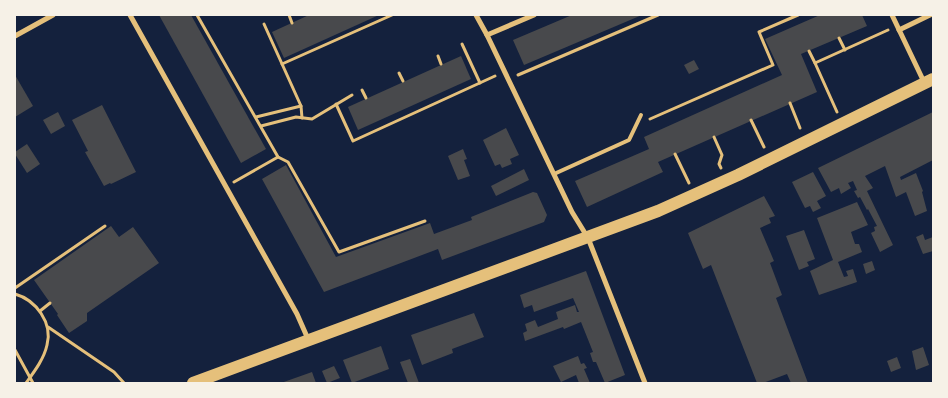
<svg xmlns="http://www.w3.org/2000/svg" width="948" height="398" viewBox="0 0 948 398" font-family="Manrope,sans-serif">
  <style>
    .building { fill: #48494c }
    .lines { fill: none; stroke-linecap: round; stroke-linejoin: round }
    .path { stroke: #e5c07b; stroke-width: 3 }
    .service { stroke: #e5c07b; stroke-width: 4 }
    .minor { stroke: #e5c07b; stroke-width: 5 }
    .primary { stroke: #e5c07b; stroke-width: 12 }
  </style>
  <rect width="100%" height="100%" fill="#14213d"/>
  <g class="building">
    <path d="M159 15H191L266 149 241 163Z"/>
    <path d="M309 15H379L284 58 272 32Z"/>
    <path d="M572 15H642L524 65 513 40Z"/>
    <path d="M820 15H862L867 26 801 54 817 92 658 162 663 172 587 207 575 181 649 149 644 137 782 75 765 39Z"/>
    <path d="M461 56 471 79 358 130 348 107Z"/>
    <path d="M694 60 699 69 689 74 684 65Z"/>
    <path d="M15 75 33 106 15 117Z"/>
    <path d="M102 105 136 172 111 184 110 183 104 186 85 152 88 151 72 120Z"/>
    <path d="M58 112 65 126 51 134 43 120Z"/>
    <path d="M933 112V160L900 177 901 180 916 173 923 191 922 192 927 211 915 216 906 192 896 197 885 166 865 176 873 188 867 191 893 245 880 252 871 233 875 231 874 227 877 226 868 209 867 210 860 197 858 198 854 191 857 190 853 181 848 183 851 188 841 194 839 188 831 192 818 168Z"/>
    <path d="M506 128 519 155 510 159 512 164 502 168 500 164 495 166 483 140Z"/>
    <path d="M27 144 40 164 27 173 15 154V152Z"/>
    <path d="M463 149 467 159 464 160 470 176 458 180 448 156Z"/>
    <path d="M286 165 336 257 430 223 434 234 472 220 471 217 533 192 537 193 547 215 544 222 442 260 438 249 324 292 262 179Z"/>
    <path d="M524 169 529 180 496 196 491 186Z"/>
    <path d="M813 172 826 196 817 201 821 208 813 212 810 206 805 208 792 182Z"/>
    <path d="M764 196 775 216 769 218 771 223 760 228 774 261 770 263 782 295 776 298 808 383H791L787 374 763 383H757L711 265 703 269 688 233Z"/>
    <path d="M857 202 868 225 851 232 855 244H859L862 252 838 262 844 277 848 276 846 271 853 269 857 282 819 295 810 271 833 260 817 218Z"/>
    <path d="M111 226 119 237 133 227 159 263 87 313V321L69 333 57 315 58 314 34 280Z"/>
    <path d="M804 230 815 259 807 262 809 266 799 270 786 236Z"/>
    <path d="M923 234 925 240 933 237V251L923 254 916 237Z"/>
    <path d="M872 261 875 270 866 274 863 264Z"/>
    <path d="M586 271 625 375 605 383 596 362H593L590 353 593 352 581 322 564 329 563 327 525 341 523 333 527 331 525 324 535 320 538 327 558 319 556 312 575 305 577 312H579L573 298 534 312 532 305 524 308 520 295Z"/>
    <path d="M474 313 484 337 452 349 453 353 422 365 411 335Z"/>
    <path d="M381 346 389 369 352 383 343 360Z"/>
    <path d="M923 347 929 365 916 370 912 351Z"/>
    <path d="M578 356 581 364 584 363 587 368 584 369 590 383H579L576 375 561 382 553 366Z"/>
    <path d="M897 357 901 368 891 372 887 361Z"/>
    <path d="M410 359 419 383H408L400 362Z"/>
    <path d="M334 366 340 378 327 383 322 371Z"/>
    <path d="M312 372 316 383H281Z"/>
  </g>
  <g class="lines">
    <g class="path">
      <path d="M197 15 278 157 234 182"/>
      <path d="M289 15 292 23"/>
      <path d="M264 24 301 106 302 118"/>
      <path d="M839 38 845 50"/>
      <path d="M462 44 480 83"/>
      <path d="M809 51 815 63"/>
      <path d="M438 56 441 64"/>
      <path d="M282 64 392 15"/>
      <path d="M399 73 403 81"/>
      <path d="M518 75 658 15"/>
      <path d="M362 90 366 98"/>
      <path d="M790 103 800 128"/>
      <path d="M336 104 353 141 495 76"/>
      <path d="M837 112 815 63 888 30"/>
      <path d="M256 117 301 106"/>
      <path d="M650 119 773 65 759 32 798 15"/>
      <path d="M751 120 764 147"/>
      <path d="M261 126 296 117 312 119 352 95"/>
      <path d="M714 137 722 155 719 164 721 168"/>
      <path d="M675 154 689 183"/>
      <path d="M278 157 288 162 339 252 425 221"/>
      <path d="M15 288 105 226"/>
      <path d="M15 294C36 300 53 323 47 345 44 359 34 372 26 383"/>
      <path d="M40 311 50 303"/>
      <path d="M48 327 114 372 124 383"/>
      <path d="M15 350 33 383"/>
    </g>
    <path class="service" d="M554 174 629 140 641 115"/>
    <g class="minor">
      <path d="M130 15 297 314 308 339"/>
      <path d="M476 15 487 35 572 212 588 238 645 383"/>
      <path d="M892 15 924 82"/>
      <path d="M899 30 930 15"/>
      <path d="M487 35 534 15"/>
      <path d="M15 36 53 15"/>
    </g>
    <path class="primary" d="M193 383 658 211 738 175 933 79"/>
  </g>
  <rect width="948" height="398" fill="none" stroke="#f6f1e7" stroke-width="32"/>
</svg>
